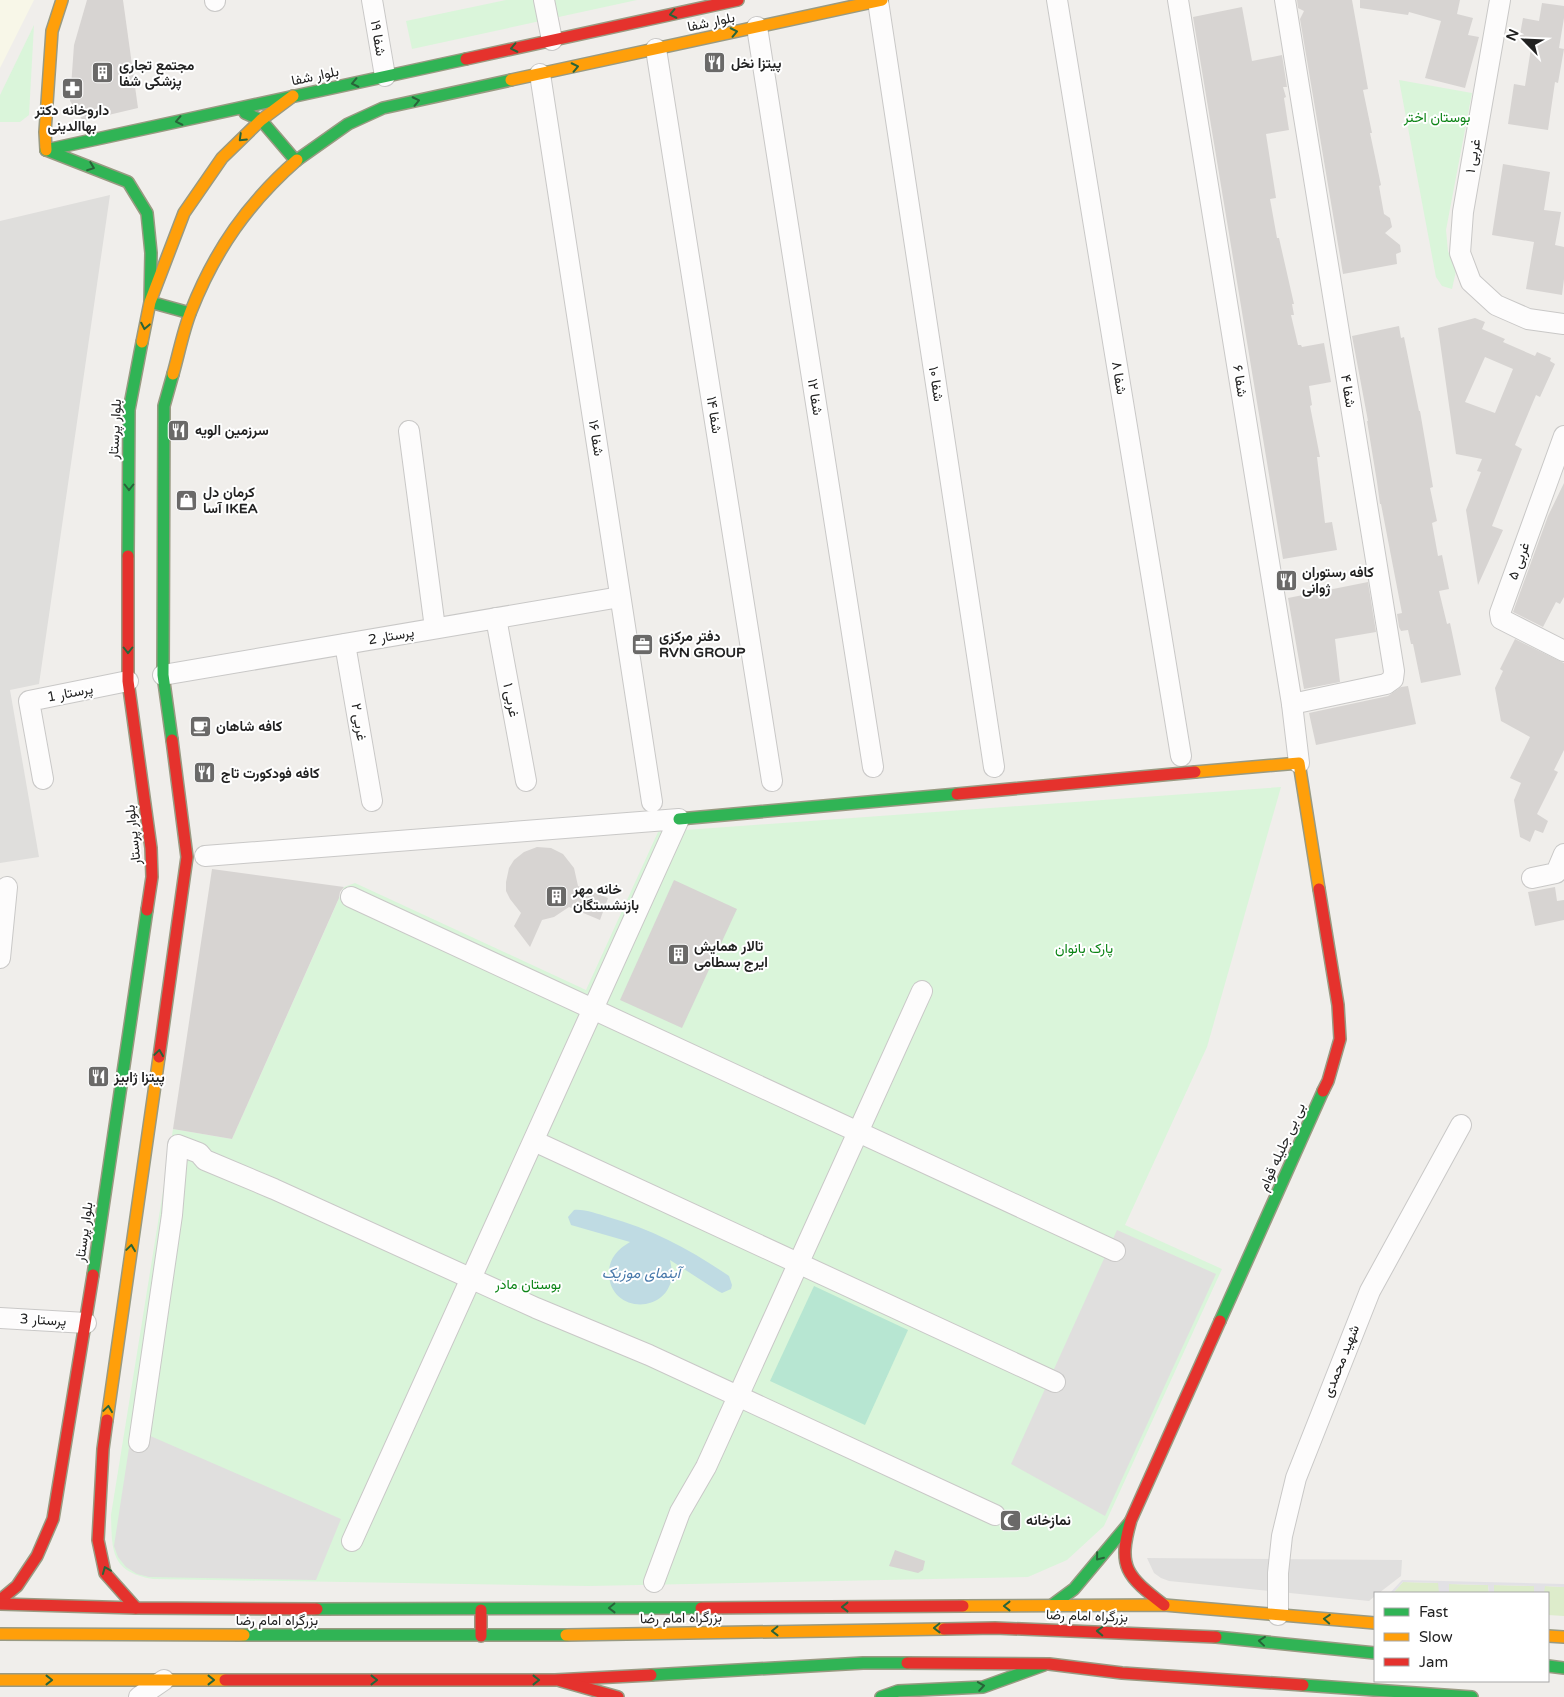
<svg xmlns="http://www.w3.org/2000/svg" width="1564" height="1697" viewBox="0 0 1564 1697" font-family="'Varela Round',Vazirmatn,sans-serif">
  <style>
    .residential { fill: #dfdedc }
    .education { fill: #f8f7e8 }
    .grass { fill: #ddeccb }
    .park { fill: #daf5da }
    .pitch { fill: #b7e6d2 }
    .parking { fill: #e0dfde }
    .plaza { fill: #e2e1e5 }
    .water { fill: #bfdbe3 }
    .building { fill: #d7d4d2; fill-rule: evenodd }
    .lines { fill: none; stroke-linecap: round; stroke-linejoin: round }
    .street-casing { stroke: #c9c8c7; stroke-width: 22 }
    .fast-casing { stroke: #999a82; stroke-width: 14 }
    .slow-casing { stroke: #999a82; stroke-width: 14 }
    .jam-casing { stroke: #999a82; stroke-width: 14 }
    .street { stroke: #fdfcfc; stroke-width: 20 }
    .fast { stroke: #30b455; stroke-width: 11 }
    .slow { stroke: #ff9f0a; stroke-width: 11 }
    .jam { stroke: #e5322d; stroke-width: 11 }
    .oneway { stroke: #286439 }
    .labels { text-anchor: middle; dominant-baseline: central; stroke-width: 4; stroke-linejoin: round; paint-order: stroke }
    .street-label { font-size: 14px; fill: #222; stroke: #fff }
    .poi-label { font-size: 14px; font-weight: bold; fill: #222; stroke: #fff; text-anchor: start }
    .park-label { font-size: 14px; fill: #0c8416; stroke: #fff }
    .water-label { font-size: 15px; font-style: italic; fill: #4a7aab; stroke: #fff }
  </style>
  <rect width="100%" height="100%" fill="#f0eeeb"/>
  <path class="residential" d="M110 195 39 684 10 690 39 857 0 863V221Z"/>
  <path class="education" d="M0 0H34L0 68Z"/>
  <g class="grass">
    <path d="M1403 1582 1439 1583V1593H1393Z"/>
    <path d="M1449 1584 1488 1585 1489 1593H1449Z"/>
    <path d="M1493 1585 1534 1586V1593H1494Z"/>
    <path d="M1544 1586 1564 1587V1616L1548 1615V1593H1544Z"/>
  </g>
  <g class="park">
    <path d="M506 0H637L412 49 406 21Z"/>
    <path d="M34 25 29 115 20 122H0V95Z"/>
    <path d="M1399 80 1472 93 1446 230 1448 251 1456 271 1452 289 1442 286 1436 277Z"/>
    <path d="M1281 787 1207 1047 1125 1225 1222 1269 1104 1526 1067 1560 1028 1577 589 1586 153 1579C111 1572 112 1552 111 1515L173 1129 232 1139 344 887 355 883 586 990 658 832Z"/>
  </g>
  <path class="pitch" d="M814 1286 908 1330 865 1425 770 1381Z"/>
  <g class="parking">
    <path d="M1117 1230 1216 1274 1105 1516 1011 1464Z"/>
    <path d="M132 1428 341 1519 316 1580 149 1577 137 1574 126 1567 118 1557 114 1546Z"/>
    <path d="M1147 1558 1402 1560 1401 1576 1379 1593H1375V1596L1369 1601 1169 1581 1161 1578 1154 1573Z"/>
  </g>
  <path class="plaza" d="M1402 1580 1564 1584V1587L1545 1586 1544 1593H1534V1586L1494 1585V1593H1489L1488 1585 1449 1584V1593H1439L1438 1583 1403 1582 1393 1593H1390Z"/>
  <path class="water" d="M574 1210C585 1209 597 1214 608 1217 652 1229 691 1250 729 1276L732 1285 731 1289 722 1293 718 1291 670 1260C671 1265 672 1270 672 1275 669 1315 609 1314 609 1273 609 1258 618 1249 630 1242L571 1225 568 1217Z"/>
  <g class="building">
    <path d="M87 0H123L138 108 83 121 70 101 74 45Z"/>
    <path d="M1297 0H1352L1368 89 1363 90 1372 133H1370L1381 185 1379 186 1384 214 1390 218 1392 227 1385 233 1400 245 1401 252 1396 254 1397 264 1343 274 1300 19 1304 11 1298 8Z"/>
    <path d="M1360 0H1460L1457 14 1473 18 1468 35 1479 37 1465 88 1425 78 1441 21 1409 12 1408 15 1360 8Z"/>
    <path d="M1542 3 1564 6V18L1559 48 1564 49 1558 83 1555 82 1548 130 1508 124 1514 84 1525 86 1532 42 1519 40 1523 18 1539 21Z"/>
    <path d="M1242 7 1252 61 1282 55 1287 87H1283L1286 97 1284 98 1289 130 1266 134 1276 198 1270 199 1277 238H1279L1294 304H1292L1294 315H1291L1298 345H1301L1302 347 1324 343 1331 382 1309 386 1312 405 1310 406 1320 457H1317L1325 523 1332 522 1337 550 1283 559 1193 17Z"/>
    <path d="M1503 164 1550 172 1544 210 1561 212 1555 245 1564 247V279L1562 295 1526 289 1534 242 1492 235Z"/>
    <path d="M1475 318 1485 322 1482 329 1505 339 1503 342 1535 356 1537 352 1551 358 1550 361 1555 364 1540 397 1536 395 1515 445 1522 449 1492 526 1503 530 1478 585 1466 510 1481 472 1477 471 1482 459 1456 454 1438 328ZM1485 357 1513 369 1495 413 1465 402Z"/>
    <path d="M1399 326 1401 338 1404 337 1419 411H1420L1433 487 1430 488 1437 521 1432 523 1438 556 1442 555 1449 589 1439 591 1447 624 1450 623 1461 675 1421 683 1413 644H1411L1408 630 1401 631 1399 627 1397 614 1402 613 1381 504H1380L1377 482 1367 421H1368L1352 336Z"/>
    <path d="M1564 483V597L1560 604 1556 602 1543 627 1513 612 1548 516Z"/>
    <path d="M1368 582 1376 632 1335 639 1340 682 1304 689 1288 598Z"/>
    <path d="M1515 639 1564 663V750L1554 770 1558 772 1537 814 1548 821 1543 833 1535 830 1530 842 1520 837 1514 800 1521 783 1510 778 1530 737 1501 721 1495 688 1503 671 1500 669Z"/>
    <path d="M1408 686 1416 724 1316 745 1309 713 1388 696 1401 687Z"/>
    <path d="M537 847 551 848 563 854 574 868 578 886 608 898 600 920 569 907 554 917 542 920 530 947 514 926 521 913 510 899 506 891V882L509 868 514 860 524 852Z"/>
    <path d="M212 869 344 887 340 892 339 898 232 1139 173 1129Z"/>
    <path d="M674 880 737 909 682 1028 620 1000Z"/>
    <path d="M1555 887 1557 901 1564 900V920L1535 926 1528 892Z"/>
    <path d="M895 1550 925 1561 923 1570 918 1573 889 1566Z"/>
  </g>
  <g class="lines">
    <defs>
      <g id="street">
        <path d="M215 0V1"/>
        <path d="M372 0 385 76"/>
        <path d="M544 0 552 40"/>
        <path d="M1057 0 1181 756"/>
        <path d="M1178 0 1292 704 1299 763"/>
        <path d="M1285 0 1394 671 1393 679 1386 684 1292 704"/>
        <path d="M1500 0 1463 212 1460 253 1471 282 1496 305 1528 319 1564 324"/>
        <path d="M878 1 994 767"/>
        <path d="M757 27 873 767"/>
        <path d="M656 49 772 781"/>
        <path d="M540 74 652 802"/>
        <path d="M409 431 435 628"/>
        <path d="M1564 436 1500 613 1501 619 1564 651"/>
        <path d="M496 618 526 781"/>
        <path d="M345 644 372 801"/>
        <path d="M163 675 620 597"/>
        <path d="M43 779 29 701 128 681"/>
        <path d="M205 856 679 819 352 1541"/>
        <path d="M1532 878 1556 873 1564 854"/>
        <path d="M351 897 1115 1251"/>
        <path d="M0 958 7 887"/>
        <path d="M534 1141 1055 1382"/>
        <path d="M0 1318 86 1323"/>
        <path d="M139 1442 172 1215 178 1145 199 1153 205 1160 274 1189 536 1308 649 1355 995 1515"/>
        <path d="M654 1582 680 1512 706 1467 922 991"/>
        <path d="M1278 1615V1573L1282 1536 1296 1478 1370 1291 1461 1125"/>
        <path d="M139 1697 164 1680"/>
      </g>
      <g id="fast">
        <path d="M245 113 261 120 296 161"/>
        <path d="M46 150 466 59"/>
        <path d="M46 150 128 182 147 213 151 253 150 302 190 313"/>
        <path d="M297 160 348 124 383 108 511 80"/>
        <path d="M128 556 129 410 142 342"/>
        <path d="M172 740 163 675 164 406 173 374"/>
        <path d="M679 819 957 794"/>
        <path d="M93 1275 147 910"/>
        <path d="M1220 1321 1323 1091"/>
        <path d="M1051 1606 1074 1589 1130 1522"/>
        <path d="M317 1609 701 1608"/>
        <path d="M244 1635H566"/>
        <path d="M1216 1637 1375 1653"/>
        <path d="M1548 1666 1564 1668"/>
        <path d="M651 1675 863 1663H907"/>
        <path d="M1303 1685 1472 1697"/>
        <path d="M881 1697 898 1691 983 1687 1044 1665"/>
      </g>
      <g id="slow">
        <path d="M511 80 882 0"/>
        <path d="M46 150 45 132 52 31 62 0"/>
        <path d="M142 342 150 302 184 213 222 158 261 120 293 96"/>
        <path d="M173 374C179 353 183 331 191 311 215 250 248 203 297 160"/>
        <path d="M1195 772 1299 763 1319 889"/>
        <path d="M107 1420 159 1057"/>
        <path d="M963 1606 1164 1605 1375 1623"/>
        <path d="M0 1634 244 1635"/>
        <path d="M566 1635 944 1629"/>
        <path d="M1548 1636 1564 1637"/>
        <path d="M0 1680H225"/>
      </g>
      <g id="jam">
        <path d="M466 59 738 0"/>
        <path d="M128 556V681L151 848 152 877 147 910"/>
        <path d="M957 794 1195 772"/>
        <path d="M1319 889 1338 1005 1340 1039 1328 1081 1323 1091"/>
        <path d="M159 1057 187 857 172 740"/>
        <path d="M107 1420 103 1449 98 1540 105 1573 136 1608"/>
        <path d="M0 1600 17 1586 37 1556 53 1519 93 1275"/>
        <path d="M0 1604 136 1608 317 1609"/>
        <path d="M1164 1605C1127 1576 1117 1568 1131 1520L1220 1321"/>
        <path d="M701 1608 963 1606"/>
        <path d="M481 1610V1636"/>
        <path d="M944 1629 995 1628 1216 1637"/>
        <path d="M907 1663 1049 1664 1122 1673 1303 1685"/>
        <path d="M225 1680H555L651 1675"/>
        <path d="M561 1681 618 1697"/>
      </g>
    </defs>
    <use href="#street" class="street-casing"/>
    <use href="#fast" class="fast-casing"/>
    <use href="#slow" class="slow-casing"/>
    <use href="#jam" class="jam-casing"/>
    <use href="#street" class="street"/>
    <use href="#fast" class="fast"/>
    <use href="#slow" class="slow"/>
    <use href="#jam" class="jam"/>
  </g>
  <defs><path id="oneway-chevron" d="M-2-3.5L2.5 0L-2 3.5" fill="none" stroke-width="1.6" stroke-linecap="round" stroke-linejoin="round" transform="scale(1.25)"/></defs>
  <g class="oneway">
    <use href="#oneway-chevron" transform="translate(673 14) rotate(168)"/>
    <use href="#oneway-chevron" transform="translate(734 32) rotate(-12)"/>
    <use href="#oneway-chevron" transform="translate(514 48) rotate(168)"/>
    <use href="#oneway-chevron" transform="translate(575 67) rotate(-12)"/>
    <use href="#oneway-chevron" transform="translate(355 83) rotate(168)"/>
    <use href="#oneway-chevron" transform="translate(416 101) rotate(-12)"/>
    <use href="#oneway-chevron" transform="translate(179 121) rotate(168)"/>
    <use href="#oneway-chevron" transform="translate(242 138) rotate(136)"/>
    <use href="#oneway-chevron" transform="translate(91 167) rotate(21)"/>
    <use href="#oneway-chevron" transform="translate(145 326) rotate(101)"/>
    <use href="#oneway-chevron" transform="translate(129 487) rotate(90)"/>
    <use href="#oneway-chevron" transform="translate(128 650) rotate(90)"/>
    <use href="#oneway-chevron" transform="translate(159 1053) rotate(-82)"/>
    <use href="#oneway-chevron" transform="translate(131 1248) rotate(-82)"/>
    <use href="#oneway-chevron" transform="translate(108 1409) rotate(-82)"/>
    <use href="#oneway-chevron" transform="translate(1099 1557) rotate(129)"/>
    <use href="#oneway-chevron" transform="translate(106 1570) rotate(-112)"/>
    <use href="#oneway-chevron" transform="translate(1007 1606) rotate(180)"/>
    <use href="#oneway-chevron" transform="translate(845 1607) rotate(180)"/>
    <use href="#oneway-chevron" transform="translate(612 1608) rotate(179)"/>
    <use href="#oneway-chevron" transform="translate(1327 1619) rotate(-176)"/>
    <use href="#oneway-chevron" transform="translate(937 1628) rotate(179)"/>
    <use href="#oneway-chevron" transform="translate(775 1631) rotate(179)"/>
    <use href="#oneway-chevron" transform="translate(1100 1631) rotate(-178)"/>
    <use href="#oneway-chevron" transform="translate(1262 1641) rotate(-174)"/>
    <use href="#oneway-chevron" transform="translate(49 1680)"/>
    <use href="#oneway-chevron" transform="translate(211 1680)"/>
    <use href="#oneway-chevron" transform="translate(374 1680)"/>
    <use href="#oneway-chevron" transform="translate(536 1680)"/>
    <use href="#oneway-chevron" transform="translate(981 1686) rotate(-9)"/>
  </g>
  <defs>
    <symbol id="restaurant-square" viewBox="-11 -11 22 22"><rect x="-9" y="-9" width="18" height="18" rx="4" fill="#6a6968" stroke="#fff"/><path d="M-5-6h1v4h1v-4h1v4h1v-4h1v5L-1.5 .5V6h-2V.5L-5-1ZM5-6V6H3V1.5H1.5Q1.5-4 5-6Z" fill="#fff"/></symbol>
    <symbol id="building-square" viewBox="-11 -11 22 22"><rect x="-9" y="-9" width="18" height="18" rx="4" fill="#6a6968" stroke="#fff"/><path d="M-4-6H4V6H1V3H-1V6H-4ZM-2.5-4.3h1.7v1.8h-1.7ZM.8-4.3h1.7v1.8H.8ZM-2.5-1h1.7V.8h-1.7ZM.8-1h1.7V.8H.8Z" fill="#fff"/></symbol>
    <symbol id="pharmacy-square" viewBox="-11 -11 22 22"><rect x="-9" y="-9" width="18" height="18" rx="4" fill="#6a6968" stroke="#fff"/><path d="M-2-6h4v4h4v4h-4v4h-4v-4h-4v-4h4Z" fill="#fff"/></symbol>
    <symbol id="shop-square" viewBox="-11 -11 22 22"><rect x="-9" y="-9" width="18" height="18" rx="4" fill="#6a6968" stroke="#fff"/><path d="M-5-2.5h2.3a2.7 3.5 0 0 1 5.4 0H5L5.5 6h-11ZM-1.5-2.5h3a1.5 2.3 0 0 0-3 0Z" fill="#fff"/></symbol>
    <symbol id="office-square" viewBox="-11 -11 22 22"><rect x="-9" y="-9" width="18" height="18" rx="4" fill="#6a6968" stroke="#fff"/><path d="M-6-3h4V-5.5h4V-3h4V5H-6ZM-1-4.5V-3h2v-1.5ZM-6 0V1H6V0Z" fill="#fff"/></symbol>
    <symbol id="cafe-square" viewBox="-11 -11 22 22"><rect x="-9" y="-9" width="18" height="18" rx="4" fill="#6a6968" stroke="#fff"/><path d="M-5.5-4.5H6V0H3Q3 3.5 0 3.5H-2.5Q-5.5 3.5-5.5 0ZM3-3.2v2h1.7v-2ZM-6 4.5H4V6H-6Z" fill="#fff"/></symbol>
    <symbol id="mosque-square" viewBox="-11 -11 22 22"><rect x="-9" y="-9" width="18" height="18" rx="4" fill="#6a6968" stroke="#fff"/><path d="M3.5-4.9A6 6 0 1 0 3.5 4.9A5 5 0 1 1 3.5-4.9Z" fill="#fff"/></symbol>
  </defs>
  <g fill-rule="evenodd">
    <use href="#restaurant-square" x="702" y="50" width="25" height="25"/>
    <use href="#building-square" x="90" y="60" width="25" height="25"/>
    <use href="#pharmacy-square" x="60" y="76" width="25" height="25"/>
    <use href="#restaurant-square" x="166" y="418" width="25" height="25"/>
    <use href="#shop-square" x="174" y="488" width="25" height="25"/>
    <use href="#restaurant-square" x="1274" y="568" width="25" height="25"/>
    <use href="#office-square" x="630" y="632" width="25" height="25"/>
    <use href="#cafe-square" x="188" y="714" width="25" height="25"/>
    <use href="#restaurant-square" x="192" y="760" width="25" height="25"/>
    <use href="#building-square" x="544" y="884" width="25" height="25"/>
    <use href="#building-square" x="666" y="942" width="25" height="25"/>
    <use href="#restaurant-square" x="86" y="1064" width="25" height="25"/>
    <use href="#mosque-square" x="998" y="1508" width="25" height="25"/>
  </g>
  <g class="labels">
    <g class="street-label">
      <text transform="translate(711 22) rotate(-12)">بلوار شفا</text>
      <text transform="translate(378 38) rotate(81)">شفا ۱۹</text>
      <text transform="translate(315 76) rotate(-12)">بلوار شفا</text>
      <text transform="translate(1473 156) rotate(-80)">غربی ۱</text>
      <text transform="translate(1119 378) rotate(81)">شفا ۸</text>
      <text transform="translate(1240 381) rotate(81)">شفا ۶</text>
      <text transform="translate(936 384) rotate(81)">شفا ۱۰</text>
      <text transform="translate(1348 391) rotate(81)">شفا ۴</text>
      <text transform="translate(815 397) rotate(81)">شفا ۱۲</text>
      <text transform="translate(714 415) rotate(81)">شفا ۱۴</text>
      <text transform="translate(115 429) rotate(-87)">بلوار پرستار</text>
      <text transform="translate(596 438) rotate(81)">شفا ۱۶</text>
      <text transform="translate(1519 561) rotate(-70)">غربی ۵</text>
      <text transform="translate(391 636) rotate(-10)">پرستار 2</text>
      <text transform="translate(70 693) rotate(-11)">پرستار 1</text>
      <text transform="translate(511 700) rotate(79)">۱ غربی</text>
      <text transform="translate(359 722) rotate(81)">۲ غربی</text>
      <text transform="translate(133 835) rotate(-96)">بلوار پرستار</text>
      <text transform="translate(1282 1147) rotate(-66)">بی بی جلیله قوام</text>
      <text transform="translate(84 1232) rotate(-82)">بلوار پرستار</text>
      <text transform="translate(43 1320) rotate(3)">پرستار 3</text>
      <text transform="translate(1341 1361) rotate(-68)">شهید محمدی</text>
      <text transform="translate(1087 1616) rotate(2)">بزرگراه امام رضا</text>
      <text transform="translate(681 1618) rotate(-1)">بزرگراه امام رضا</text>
      <text x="277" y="1620">بزرگراه امام رضا</text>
    </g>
    <g class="poi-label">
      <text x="731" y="63">پیتزا نخل</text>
      <text x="119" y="65">مجتمع تجاری<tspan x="119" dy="16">پزشکی شفا</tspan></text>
      <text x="72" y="110" text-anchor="middle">داروخانه دکتر<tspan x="72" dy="16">بهاالدینی</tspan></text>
      <text x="195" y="430">سرزمین الویه</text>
      <text x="203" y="492">کرمان دل<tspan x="203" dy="16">آسا IKEA</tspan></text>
      <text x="1302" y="572">کافه رستوران<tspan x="1302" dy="16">ژوانی</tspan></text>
      <text x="659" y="636">دفتر مرکزی<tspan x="659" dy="16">RVN GROUP</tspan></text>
      <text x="216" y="726">کافه شاهان</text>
      <text x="221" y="773">کافه فودکورت تاج</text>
      <text x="573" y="889">خانه مهر<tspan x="573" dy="16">بازنشستگان</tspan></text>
      <text x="694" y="946">تالار همایش<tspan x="694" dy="16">ایرج بسطامی</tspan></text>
      <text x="114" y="1077">پیتزا ژابیز</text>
      <text x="1026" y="1520">نمازخانه</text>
    </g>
    <g class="park-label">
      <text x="1437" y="117">بوستان اختر</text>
      <text x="1084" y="948">پارک بانوان</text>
      <text x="528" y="1284">بوستان مادر</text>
    </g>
    <g class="water-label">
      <text x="641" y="1273">آبنمای موزیک</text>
    </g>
  </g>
  <rect x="1374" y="1592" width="175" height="90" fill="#ffffff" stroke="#a7a7a7"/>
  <rect x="1384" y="1608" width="25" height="8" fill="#30b455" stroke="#a7a7a7"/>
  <text x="1419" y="1617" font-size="15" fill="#222222">Fast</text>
  <rect x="1384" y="1633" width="25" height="8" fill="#ff9f0a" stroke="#a7a7a7"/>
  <text x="1419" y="1642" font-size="15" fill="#222222">Slow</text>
  <rect x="1384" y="1658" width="25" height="8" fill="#e5322d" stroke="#a7a7a7"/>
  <text x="1419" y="1667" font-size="15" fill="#222222">Jam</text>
  <g transform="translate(1524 40) rotate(294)" stroke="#ffffff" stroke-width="4" paint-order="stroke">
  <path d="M0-4L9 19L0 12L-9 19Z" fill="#222222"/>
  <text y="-8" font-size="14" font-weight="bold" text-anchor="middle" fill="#222222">N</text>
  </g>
</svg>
